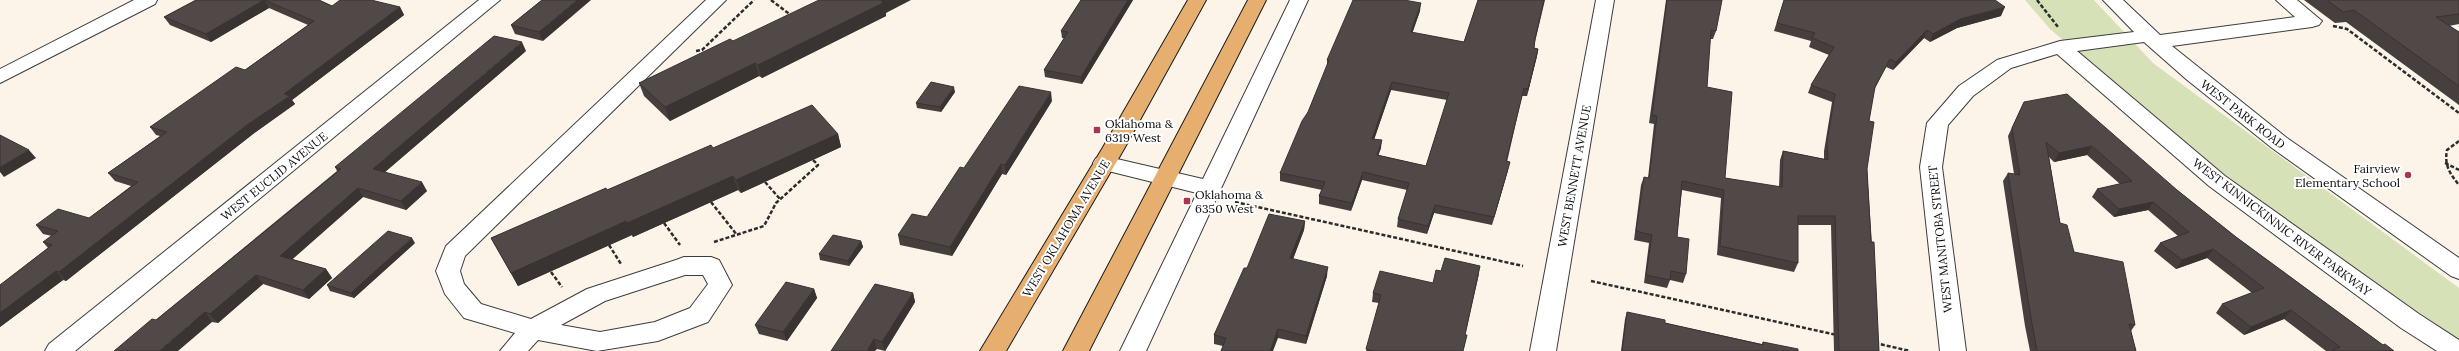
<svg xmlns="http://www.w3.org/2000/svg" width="2459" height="351" viewBox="0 0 2459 351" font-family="Lora,serif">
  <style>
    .green { fill: #d7e1b8 }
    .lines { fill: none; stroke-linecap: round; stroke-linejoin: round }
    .minor-casing { stroke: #3d3d3d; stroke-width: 2 }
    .major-casing { stroke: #1b1b1b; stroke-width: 2 }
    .path { stroke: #2c2c2c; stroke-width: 2.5; stroke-dasharray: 4 2; stroke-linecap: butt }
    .minor { fill: #fff; fill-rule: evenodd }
    .major { fill: #e6af6f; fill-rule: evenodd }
    .wall { fill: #463f3e; fill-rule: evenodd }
    .shaded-wall { fill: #393332 }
    .building { fill: #514948; stroke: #393332; fill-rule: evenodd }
    .poi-dot { fill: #a73553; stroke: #fff; stroke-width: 1.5 }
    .labels { text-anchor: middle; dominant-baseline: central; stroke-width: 4; stroke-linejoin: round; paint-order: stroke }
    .street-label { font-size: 12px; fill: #0a0a0a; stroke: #fff }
    .poi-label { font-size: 12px; fill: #0a0a0a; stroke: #fff; text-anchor: start }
  </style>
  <rect width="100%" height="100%" fill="#fcf4e9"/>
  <path class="green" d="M2025 0H2094L2153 63 2459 288V344L2248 197 2050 29Z"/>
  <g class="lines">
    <defs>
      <g id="minor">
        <path d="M134 0H157L155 4 0 83V69Z"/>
        <path d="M479 0H500L75 351H45L49 344Z"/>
        <path d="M706 0H726L465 256 460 271 464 284 481 304 531 319 587 289 676 260 684 257H711L719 260 732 285 708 322 658 341 597 351 538 340 528 351H500L515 333 464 318 445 294 436 271 446 246ZM685 275H703L708 284 690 308 655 322 600 332 561 325 605 301Z"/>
        <path d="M1290 0H1308L1146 351H1120L1197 193 1096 168 1093 163 1096 158 1104 156 1203 179Z"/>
        <path d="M1596 0H1614L1556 351H1530Z"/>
        <path d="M2103 0H2123L2160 35 2295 17 2276 0H2297L2322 21 2319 25 2312 27 2172 46 2287 138 2459 258V279L2451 276 2272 148 2186 79 2144 42 2077 51 2225 176 2419 314 2459 340V351H2437L2401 328 2209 186 2057 54 2011 68 1973 96 1948 125 1942 167 1966 351H1940L1920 167 1927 123 1959 86 1997 60 2060 41 2134 32Z"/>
      </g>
      <g id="major">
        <path d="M1188 0H1206L1124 149 1006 351H980L1102 149Z"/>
        <path d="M1248 0H1266L1089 351H1063Z"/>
      </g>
    </defs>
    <use href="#minor" class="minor-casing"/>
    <use href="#major" class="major-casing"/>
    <g class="path">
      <path d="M771 0 792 16"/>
      <path d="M2037 0 2058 27"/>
      <path d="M2333 26 2347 29 2459 113"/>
      <path d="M696 51 702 50 754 0"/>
      <path d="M2459 141 2447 150C2444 165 2450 174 2459 185"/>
      <path d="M2445 163 2459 170"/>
      <path d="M765 182 780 199"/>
      <path d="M711 202 737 235"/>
      <path d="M1235 202 1523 266"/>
      <path d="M664 223 680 245"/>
      <path d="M714 242 764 226 776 203 818 165 813 160"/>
      <path d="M609 245 621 264"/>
      <path d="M551 272 562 287"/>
      <path d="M1591 281 1837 335"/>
      <path d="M1875 343 1910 351"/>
    </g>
    <use href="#minor" class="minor"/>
    <use href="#major" class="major"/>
  </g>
  <g class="wall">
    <path d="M196 0H319L332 6 400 7 404 15 292 100 295 104 253 134 66 281 63 280 0 327V285L48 248 43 242 52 236 43 234 36 225 89 218 131 186 115 181 108 173 160 136 156 135 150 127 245 70 308 25 269 8 211 42 170 25 164 17Z"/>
    <path d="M542 0 543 41 515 34 511 25Z"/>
    <path d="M1081 0H1133L1082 84 1045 77 1044 70 1064 38H1062L1061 31Z"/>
    <path d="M1478 0H1545L1535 42 1534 48 1538 49 1537 56 1527 96H1522L1507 162 1508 170 1492 225 1434 213 1427 234 1397 227 1398 219 1407 190 1362 180 1351 211 1319 204V196L1322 190 1280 181V173L1308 112 1327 67V60L1420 11 1412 33 1464 42ZM1391 90 1447 100 1426 166 1378 155 1381 148 1374 139Z"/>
    <path d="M1666 0H1722L1716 31 1713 39H1710L1707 87 1725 178 1779 187 1780 160 1783 151 1824 159V151L1832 102 1808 93 1811 85 1829 55 1809 47 1811 41 1774 31 1784 0 2001 16 1957 28 1930 42 1924 38 1893 70 1886 67 1874 89 1869 121 1867 169 1879 351H1834L1831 225H1798V263L1794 272 1717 255 1721 198 1682 190 1677 237 1686 274 1683 283 1670 280 1667 288 1644 283 1649 243 1634 240 1641 185 1644 177 1648 178 1654 124 1649 123Z"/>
    <path d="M2304 0H2459V24L2449 26 2459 32V105L2346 22 2335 23Z"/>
    <path d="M886 13V16L762 78 759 76 670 121 644 96 639 83 733 41Z"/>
    <path d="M526 51 385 172 427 191 406 210 363 197 292 259 326 269 332 278 309 299 263 284 218 323 212 322 156 320 337 171 335 167Z"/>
    <path d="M955 92 941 112 917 108 916 103Z"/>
    <path d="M1052 101 1006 175 1002 174 952 256 900 245 898 235 927 217 964 168Z"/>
    <path d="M2024 102 2177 190 2236 237 2383 345 2394 351H2326L2284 319 2244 335 2216 313 2222 304 2252 293 2207 258 2176 269 2154 251 2160 243 2178 236 2148 210 2114 217 2092 197 2097 189 2120 184 2087 155 2054 162 2049 157 2060 223 2074 252 2135 325 2131 331 2136 351H2030L2025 326 2003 181 2008 173 2014 174 2008 136Z"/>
    <path d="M838 134 841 147 741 193 738 190 633 237 632 235 518 286 491 238 607 190 713 148Z"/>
    <path d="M1305 221 1304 230 1293 259 1327 276 1306 344 1278 338 1223 346 1214 344V335L1247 268Z"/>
    <path d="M861 241 863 247 849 266 820 260 819 254Z"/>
    <path d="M415 243 354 298 330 291 327 285Z"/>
    <path d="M1441 271 1479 274 1465 335V344L1463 351H1366L1379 303 1372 302 1373 293 1433 283Z"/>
    <path d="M814 289 817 298 787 341 759 334 755 325Z"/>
    <path d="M913 293 915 302 885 351 877 349 831 351Z"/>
    <path d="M1627 312 1665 323 1762 344 1763 342 1798 351H1621L1625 319Z"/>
  </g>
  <g class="shaded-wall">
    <path d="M264 0 269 8 211 42 206 34Z"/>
    <path d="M577 0H591L543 41 539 32Z"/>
    <path d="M882 0H911L886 13V16L762 78 758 65Z"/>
    <path d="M1128 0H1133L1082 84 1081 77Z"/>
    <path d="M1421 3 1420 11 1410 40 1411 32Z"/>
    <path d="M400 7 404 15 292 100 295 104 253 134 66 281 59 272 247 125 284 94Z"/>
    <path d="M2005 7 2001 16 1957 28 1930 42 1933 34 1960 19Z"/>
    <path d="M1927 30 1924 38 1893 70 1896 62Z"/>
    <path d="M522 42 526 51 378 178 373 169Z"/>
    <path d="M1538 49 1537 56 1527 96 1528 89Z"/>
    <path d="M1890 59 1886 67 1871 96 1875 87Z"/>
    <path d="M755 63 759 76 670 121 665 107Z"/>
    <path d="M1392 82 1391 90 1372 146V139Z"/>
    <path d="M954 87 955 92 941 112 940 107Z"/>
    <path d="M1051 92 1052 101 1006 175 1005 165Z"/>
    <path d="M838 134 841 147 741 193 736 180Z"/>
    <path d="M1382 140 1381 148 1376 162 1377 155Z"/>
    <path d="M2092 146 2087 155 2054 162 2059 153Z"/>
    <path d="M29 150 36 158 4 177 0 172V167Z"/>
    <path d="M1510 162 1508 170 1492 225 1494 217Z"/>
    <path d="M1001 164 1002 174 952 256 950 247Z"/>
    <path d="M1363 172 1362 180 1351 211 1352 203Z"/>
    <path d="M733 176 738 190 633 237 627 223Z"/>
    <path d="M422 182 427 191 406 210 401 201Z"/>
    <path d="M358 188 363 197 286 265 280 256Z"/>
    <path d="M2153 202 2148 210 2114 217 2119 209Z"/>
    <path d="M1435 205 1434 213 1427 234 1428 226Z"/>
    <path d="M626 221 632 235 518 286 511 273Z"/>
    <path d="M1305 221 1304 230 1290 267V258Z"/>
    <path d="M412 238 415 243 354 298 351 293Z"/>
    <path d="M861 241 863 247 849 266 848 261Z"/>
    <path d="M2213 249 2207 258 2176 269 2182 260Z"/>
    <path d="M1328 267 1327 276 1306 344V336Z"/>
    <path d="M326 269 332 278 309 299 303 290Z"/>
    <path d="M56 271 63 280 0 327V313Z"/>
    <path d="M256 275 263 284 218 323 210 314Z"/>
    <path d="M814 289 817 298 787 341 783 332Z"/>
    <path d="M913 293 915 302 885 351 882 342Z"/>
    <path d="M2291 310 2284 319 2244 335 2251 327Z"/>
    <path d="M205 312 212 322 178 351H159Z"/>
    <path d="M1278 329V338L1273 351H1270Z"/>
    <path d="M874 339 877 349 875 351H867Z"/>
  </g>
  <g class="building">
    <path d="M196 0H319L332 6 340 0H371L400 7 284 94 290 96 247 125 59 272 56 271 0 313V285L52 245 43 242 58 231 36 225 58 209 89 218 138 182 108 173 167 132 150 127 236 67 245 70 314 21 264 0 206 34 164 17Z"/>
    <path d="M542 0H577L539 32 511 25Z"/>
    <path d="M819 0H882L881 1 883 3 758 65 755 63 665 107 639 83 730 39 733 41Z"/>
    <path d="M1081 0H1128L1081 77 1044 70 1068 32 1061 31Z"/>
    <path d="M1353 0H1404L1421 3 1411 32 1464 42 1478 0H1544L1535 39 1534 48 1538 49 1528 89 1524 88 1506 161 1510 162 1494 217 1435 205 1428 226 1398 219 1409 183 1363 172 1352 203 1319 196 1325 182 1280 173 1302 121 1308 112 1329 60H1327ZM1392 82 1449 93 1426 166 1377 155 1382 140 1372 139Z"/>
    <path d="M1667 0H1722L1716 31 1711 30 1707 87 1732 92 1725 178 1782 187 1783 151 1828 160 1827 142 1835 94 1811 85 1834 47 1812 38 1815 33 1777 23 1784 0H1995L2005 7 1960 19 1933 34 1927 30 1896 62 1890 59 1875 87 1869 121 1874 122 1867 169 1871 242H1874L1879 351H1839L1835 216H1798V263L1720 246 1724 190 1682 181 1677 237 1689 239 1686 274 1671 271 1670 280 1646 275 1652 235 1636 231 1644 177 1649 178 1657 116 1652 115Z"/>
    <path d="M2327 0H2459V14L2436 17 2459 32V86L2354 10 2343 12Z"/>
    <path d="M494 36 522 42 373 169 422 182 401 201 358 188 280 256 326 269 303 290 256 275 210 314 205 312 159 351H114L152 319 156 320 290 211 341 169 335 167Z"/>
    <path d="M931 82 954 87 940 107 916 103Z"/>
    <path d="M1019 86 1051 92 1005 165 1001 164 950 247 898 235 912 214 927 217 960 167 964 168Z"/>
    <path d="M2067 94 2177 190 2236 237 2383 345 2385 344 2394 351H2332L2340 347 2291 310 2251 327 2222 304 2264 288 2213 249 2182 260 2160 243 2189 232 2153 202 2119 209 2097 189 2132 181 2092 146 2059 153 2046 142 2060 223 2067 225 2074 252 2123 262 2135 325 2129 324 2136 351H2037L2031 318 2008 173 2020 175 2012 128 2024 102Z"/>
    <path d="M812 105 838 134 736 180 733 176 627 223 626 221 511 273 491 238 606 188 607 190 711 145 713 148Z"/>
    <path d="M0 135 29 150 0 167Z"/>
    <path d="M1269 214 1305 221 1290 258 1328 267 1306 336 1278 329 1270 351H1221L1226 338 1214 335 1244 268H1247Z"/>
    <path d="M388 231 412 238 351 293 327 285Z"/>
    <path d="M833 235 861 241 848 261 819 254Z"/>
    <path d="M1445 258 1480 266 1465 335H1467L1463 351H1375L1366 349 1381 295 1373 293 1380 271 1433 283 1436 270 1441 271Z"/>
    <path d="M786 282 814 289 783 332 755 325Z"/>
    <path d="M875 284 913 293 882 342 874 339 867 351H831Z"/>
    <path d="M1627 312 1665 320V323L1763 345V342L1798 349V351H1622Z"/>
  </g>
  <g class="poi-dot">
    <rect x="1093" y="126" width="8" height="8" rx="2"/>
    <circle cx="2408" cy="175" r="4"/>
    <rect x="1183" y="197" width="8" height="8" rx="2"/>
  </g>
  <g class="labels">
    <g class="street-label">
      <text transform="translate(2243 114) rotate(38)">WEST PARK ROAD</text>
      <text transform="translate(274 176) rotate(-39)">WEST EUCLID AVENUE</text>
      <text transform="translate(1574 176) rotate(-80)">WEST BENNETT AVENUE</text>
      <text transform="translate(2282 227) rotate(37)">WEST KINNICKINNIC RIVER PARKWAY</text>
      <text transform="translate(1066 228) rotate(-59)">WEST OKLAHOMA AVENUE</text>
      <text transform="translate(1940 239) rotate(-96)">WEST MANITOBA STREET</text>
    </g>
    <g class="poi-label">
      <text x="1105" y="123">Oklahoma &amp;<tspan x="1105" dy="14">6319 West</tspan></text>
      <text x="2400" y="168" text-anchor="end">Fairview<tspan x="2400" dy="14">Elementary School</tspan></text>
      <text x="1195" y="194">Oklahoma &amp;<tspan x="1195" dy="14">6350 West</tspan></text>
    </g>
  </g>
</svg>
